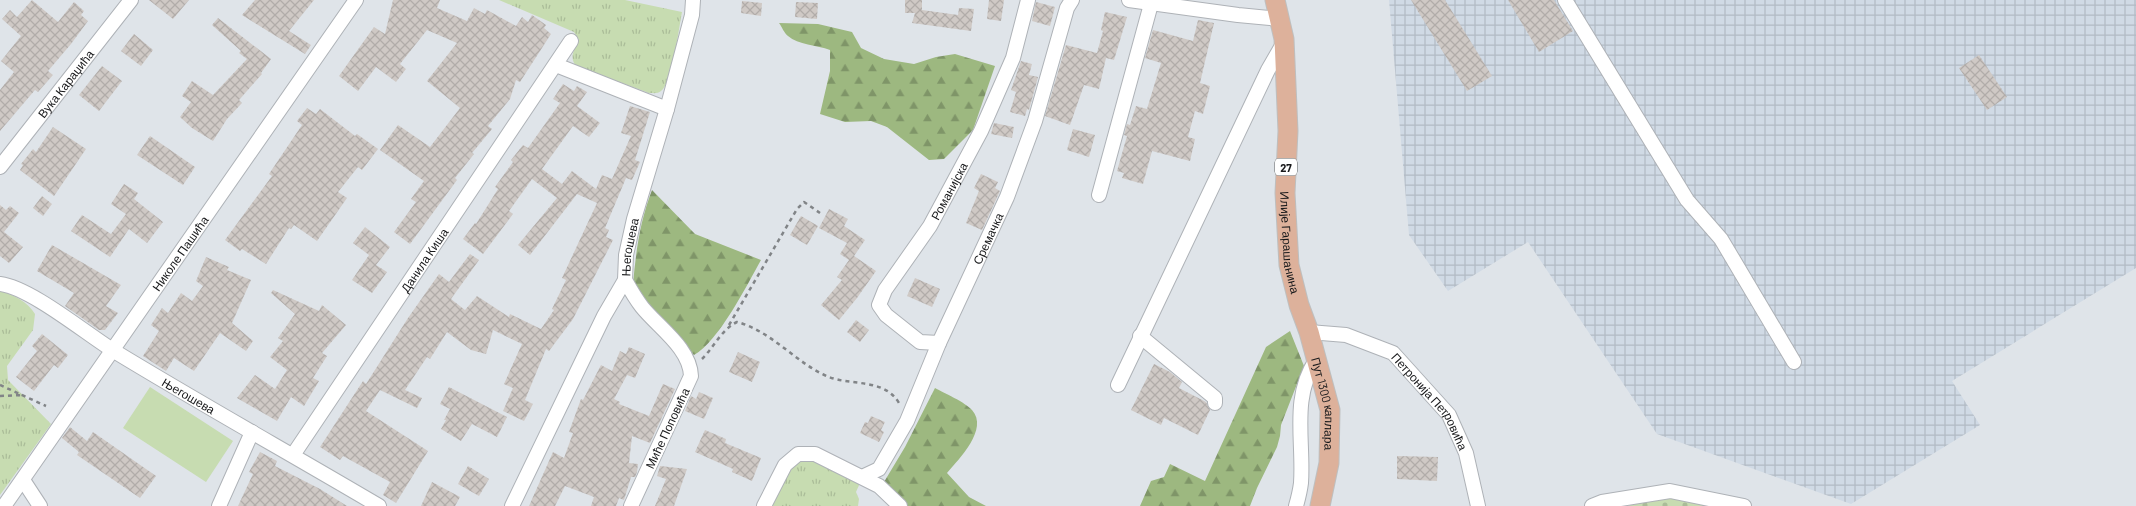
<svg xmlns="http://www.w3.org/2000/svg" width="2136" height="506" viewBox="0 0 2136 506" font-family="Barlow,sans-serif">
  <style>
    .industrial { fill: url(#industrial-grid) }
    .grass { fill: url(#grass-tufts) }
    .forest { fill: url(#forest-firs) }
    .cemetery { fill: url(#cemetery-stones) }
    .garden { fill: #c7dcb1 }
    .building { fill: url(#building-cross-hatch) }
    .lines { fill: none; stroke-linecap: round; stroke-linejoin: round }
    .minor-casing { stroke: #aeb2b7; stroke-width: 16 }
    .major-casing { stroke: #bebfbf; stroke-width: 21 }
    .path { stroke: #818487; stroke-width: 2.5; stroke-dasharray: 4 4; stroke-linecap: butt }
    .minor { stroke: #fff; stroke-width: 14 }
    .major { stroke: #ddb19b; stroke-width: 19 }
    .labels { text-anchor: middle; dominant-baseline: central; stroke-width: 4; stroke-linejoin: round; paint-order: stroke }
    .shield { fill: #fff; stroke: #5d5e5f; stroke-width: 1 }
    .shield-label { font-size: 11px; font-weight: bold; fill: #18191b }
    .street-label { font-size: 12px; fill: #18191b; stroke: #fff }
  </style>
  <defs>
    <pattern id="industrial-grid" width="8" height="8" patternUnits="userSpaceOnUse" patternTransform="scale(1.25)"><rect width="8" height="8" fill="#d0dae5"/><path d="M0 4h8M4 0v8" fill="none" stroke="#b2bac4"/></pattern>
    <pattern id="grass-tufts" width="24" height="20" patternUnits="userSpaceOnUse" patternTransform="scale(1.25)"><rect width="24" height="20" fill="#c7dcb1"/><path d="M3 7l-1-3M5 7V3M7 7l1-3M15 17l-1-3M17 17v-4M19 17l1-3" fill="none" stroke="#aabc98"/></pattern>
    <pattern id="forest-firs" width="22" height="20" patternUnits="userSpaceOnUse" patternTransform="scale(1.25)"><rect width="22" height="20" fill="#9db880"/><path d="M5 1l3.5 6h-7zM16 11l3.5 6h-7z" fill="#7f9568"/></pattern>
    <pattern id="cemetery-stones" width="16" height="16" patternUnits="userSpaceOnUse" patternTransform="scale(1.25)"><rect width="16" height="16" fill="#c7dcb1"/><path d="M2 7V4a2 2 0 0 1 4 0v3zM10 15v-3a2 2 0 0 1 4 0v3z" fill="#aabc98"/></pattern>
    <pattern id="building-cross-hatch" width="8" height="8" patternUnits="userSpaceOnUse" patternTransform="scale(1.25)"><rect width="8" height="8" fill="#cfc9c5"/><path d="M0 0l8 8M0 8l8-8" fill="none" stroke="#b1aca9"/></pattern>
  </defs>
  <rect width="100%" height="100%" fill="#dfe4e9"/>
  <path class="industrial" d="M1389 0H2136V268L1952 381 1980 425 1851 504 1657 434 1528 242 1448 291 1409 235Z"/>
  <g class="grass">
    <path d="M499 0H625L682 12C679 27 672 83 661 91 658 94 653 93 649 93L576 66C569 57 574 50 579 40L574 32Z"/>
    <path d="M0 291C13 294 28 302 35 314L33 330 7 366 8 380 51 424 0 495Z"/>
    <path d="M813 459 860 483 856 492 859 499 858 506H767L789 465Z"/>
  </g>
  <g class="forest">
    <path d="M779 23 818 24 852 32 861 48 884 59 914 64 936 57 955 54 995 66 973 130 944 159 929 160 887 127 871 121 845 122 820 114 830 71V50C817 45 798 45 788 36 784 33 782 27 779 23Z"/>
    <path d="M652 190 695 234 761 260C747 285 719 341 694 355L677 339 633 284C636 251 640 221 652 190Z"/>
    <path d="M1290 331 1304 366 1281 425 1280 436 1277 447 1257 488 1250 506H1140L1151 481 1164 477 1170 464 1205 481 1266 347Z"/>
    <path d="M935 388C944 393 965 402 972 410 989 429 959 459 947 473L969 497 986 506H906L884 482 905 447Z"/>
  </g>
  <path class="cemetery" d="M1671 495 1733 506H1627Z"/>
  <path class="garden" d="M150 387 233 441 206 482 123 428Z"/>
  <g class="building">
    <path d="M32 0 58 22 74 2 84 11 81 15 88 21 71 44 48 71 53 75 38 92 35 90 0 131V90L14 72 1 61 21 36 2 19 10 10 17 17Z"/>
    <path d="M149 0H189L173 19Z"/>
    <path d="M255 0H314L289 31 311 45 305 54 242 15Z"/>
    <path d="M393 0H440L437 8 467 21 474 8 485 14 487 10 516 26 522 17 528 22 532 15 546 25 544 28 551 34 520 82 516 80 510 99 488 126 492 129 472 153 474 154 455 178 457 180 410 244 394 232 416 202 411 199 424 181 380 150 398 125 430 147 460 108 427 81 457 43 427 30 400 64 406 69 396 82 376 67 358 91 339 76 374 27 385 34Z"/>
    <path d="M905 0H922V10L958 15 959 8 974 9 971 31 912 23 915 13H905Z"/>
    <path d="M989 0H1004L1001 21 987 19Z"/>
    <path d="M1411 0H1445L1492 76 1467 91Z"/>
    <path d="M1508 0H1554L1573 31 1539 52Z"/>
    <path d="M742 1 762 3 761 16 741 13Z"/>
    <path d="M796 2 818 3 817 19 795 17Z"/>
    <path d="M1036 2 1055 7 1050 26 1032 21Z"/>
    <path d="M1105 12 1127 17 1114 60 1106 58 1099 89 1084 85 1070 125 1045 116 1066 45 1097 53 1103 31 1101 30Z"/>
    <path d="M218 18 271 59 261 73 262 74 239 100 242 103 227 119 213 141 192 128 180 117 191 102 182 96 192 81 213 95 247 59 239 53 241 51 212 25Z"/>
    <path d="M1198 20 1214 23 1200 83 1210 86 1203 114 1195 111 1188 137 1195 139 1190 161 1152 151 1143 184 1122 178 1124 173 1117 171 1127 136 1124 135 1127 124 1130 125 1136 106 1147 109 1161 63 1145 58 1153 30 1193 41Z"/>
    <path d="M134 34 153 50 141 66 121 51Z"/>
    <path d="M1979 55 2007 97 1987 110 1959 68Z"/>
    <path d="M1021 61 1032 64 1029 75 1038 77 1029 110 1027 109 1025 116 1010 112 1016 92 1011 90Z"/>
    <path d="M102 66 122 81 99 111 79 95Z"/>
    <path d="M563 84 574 91 577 86 587 92 577 106 600 123 589 137 573 126 542 169 562 184 572 171 596 189 602 175 612 179 631 136 621 133 630 106 650 112 635 160 640 162 632 180 626 178 605 228 609 230 606 237 613 240 573 319 549 351 546 349 525 400 533 404 524 421 503 411 513 388 504 384 522 344 493 330 486 354 471 350 447 332 430 359 427 357 405 390 422 398 417 408 380 390 366 411 428 451 396 503 383 495 390 482 343 456 340 460 320 447 363 381 366 384 408 318 439 274 449 282 470 254 479 260 451 299 465 310 477 296 509 317 510 314 541 329 554 310 552 309 566 280 562 278 597 203 577 194 530 255 518 245 557 198 532 179 509 211 513 214 483 254 463 239 475 223 476 224 498 189 495 187 513 162 511 160 523 145 528 148 560 103 553 99Z"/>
    <path d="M307 108 316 114 320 109 355 136 357 134 378 149 362 170 358 167 338 192 347 198 317 241 294 225 291 229 289 228 266 264 242 249 240 251 225 240 272 176 269 174 302 125 297 121Z"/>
    <path d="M994 123 1014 127 1012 138 991 134Z"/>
    <path d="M53 127 86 149 54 196 20 170 23 165 21 164 33 149 36 152Z"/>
    <path d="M1073 129 1095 135 1089 157 1067 150Z"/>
    <path d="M150 136 195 167 183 185 137 155Z"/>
    <path d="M981 174 998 182 995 188 1000 191 982 230 966 223 979 191 974 188Z"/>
    <path d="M124 184 138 193 134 199 163 222 147 243 129 229 110 257 71 231 82 215 111 234 126 214 111 204Z"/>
    <path d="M42 196 52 204 43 216 33 208Z"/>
    <path d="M0 205 6 210 10 206 19 213 4 232 23 247 9 263 0 256Z"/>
    <path d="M829 209 848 219 844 226 865 240 854 256 876 271 857 298 839 320 821 305 842 280 837 277 849 260 840 254 847 243 819 228Z"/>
    <path d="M801 216 818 226 807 245 790 235Z"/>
    <path d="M365 227 390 247 376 265 387 272 372 293 352 280 369 255 353 243Z"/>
    <path d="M52 245 121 285 106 306 118 313 105 330H99L65 306 74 293 37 271Z"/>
    <path d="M206 257 229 267 227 270 251 280 232 323 253 341 246 351 220 333 194 371 174 358 166 371 143 356 159 331 151 325 162 308 168 313 181 293 192 301 203 286 196 281Z"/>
    <path d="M915 278 940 289 932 307 907 296Z"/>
    <path d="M273 290 319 311 322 305 346 325 322 353 327 356 313 378 319 381 304 406 291 397 277 421 237 398 255 375 275 389 287 370 270 357 283 341 278 338 295 314 271 293Z"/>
    <path d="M856 320 869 330 860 342 847 332Z"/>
    <path d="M42 334 68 355 58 368 54 365 34 391 16 377 37 351 32 346Z"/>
    <path d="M629 347 645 354 635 378 627 375 614 399 620 402 619 404 649 416 663 384 675 389 650 443 632 436 629 463 638 464 637 472 635 477H631L624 500 619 498 616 506H591L594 497 565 486 555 506H529L553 452 564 458 573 433 569 432 581 399 583 400 601 365 612 371 620 351 626 354Z"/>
    <path d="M738 352 760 362 752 382 729 372Z"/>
    <path d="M1154 364 1170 372 1182 382 1179 388 1206 402 1210 410 1198 435 1164 418 1161 425 1131 410Z"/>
    <path d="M449 387 507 417 497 437 472 424 461 441 441 429 446 420H444L450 409 440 404Z"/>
    <path d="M699 392 713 398 704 419 685 411 691 396 696 399Z"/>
    <path d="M871 416 885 422 881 430 884 432 879 442 860 433 865 422 868 423Z"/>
    <path d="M70 427 87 441 93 432 156 476 140 498 77 455 79 452 62 438Z"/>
    <path d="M705 430 726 439 725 443 761 458 752 481 732 472 733 469 695 452Z"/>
    <path d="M260 452 277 461 275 466 320 489 347 506H238L253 474 249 472Z"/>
    <path d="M1397 456 1438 457 1437 481 1397 479Z"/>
    <path d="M468 466 489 479 479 496 458 484Z"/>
    <path d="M660 466 687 469 674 506H655L666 479 657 476Z"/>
    <path d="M432 482 460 497 455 506H421Z"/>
  </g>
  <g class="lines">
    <defs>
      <g id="minor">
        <path d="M1129 0 1238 15 1279 19"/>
        <path d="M1565 0 1687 200 1721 239 1794 362"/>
        <path d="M556 65 667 109"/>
        <path id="s1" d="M0 167 131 0"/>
        <path d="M1099 195 1151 4"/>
        <path d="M625 280C630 289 635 298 642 307 659 328 690 348 691 376L631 506"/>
        <path id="s2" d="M0 284C31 288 85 333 114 351 201 404 291 454 379 506"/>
        <path id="s3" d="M1309 332 1346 335 1393 353 1449 415 1466 453 1478 506"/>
        <path d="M1140 336 1215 398V403"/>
        <path id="s4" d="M939 343 920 342 886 315 879 305 885 290 930 226 981 131 1013 58 1028 0"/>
        <path d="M1118 385 1268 70 1283 44"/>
        <path id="s5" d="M293 455 571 41"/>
        <path id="s6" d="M862 477 879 469 907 421 939 343 1007 197 1035 121 1067 8 1072 0"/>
        <path d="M23 480 40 506"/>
        <path id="s7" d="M4 506 356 0"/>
        <path d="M219 506 252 432"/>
        <path id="s8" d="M512 506 604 316 625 280 626 255 634 219 667 109 692 15 693 0"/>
        <path d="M764 506 785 465 798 454H815L879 486 900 506"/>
        <path d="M1296 506C1298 499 1300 491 1301 483 1304 441 1291 398 1316 360"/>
        <path d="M1592 506 1602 502 1670 491 1744 506"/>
      </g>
      <g id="major">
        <path id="s9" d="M1275 0 1284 39 1288 131 1285 193 1289 265 1299 305 1309 332 1330 410 1329 463 1320 506"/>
      </g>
    </defs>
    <use href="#minor" class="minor-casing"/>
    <use href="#major" class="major-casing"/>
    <g class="path">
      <path d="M729 325 797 209 804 202 820 213"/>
      <path d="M702 359C714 347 722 329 737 322 772 331 798 365 829 377 852 386 884 378 899 403"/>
      <path d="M0 385 46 406"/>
      <path d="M0 396 23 395"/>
    </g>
    <use href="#minor" class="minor"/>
    <use href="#major" class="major"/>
  </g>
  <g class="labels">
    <rect class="shield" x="1275" y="158.5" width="22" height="17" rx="4"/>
    <g class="shield-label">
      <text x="1286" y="167">27</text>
    </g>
    <g class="street-label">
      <text stroke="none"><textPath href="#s1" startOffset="106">Вука Караџића</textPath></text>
      <text stroke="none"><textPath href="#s4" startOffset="209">Романијска</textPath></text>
      <text stroke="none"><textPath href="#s6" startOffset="274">Сремачка</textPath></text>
      <text stroke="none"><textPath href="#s9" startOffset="244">Илије Гарашанина</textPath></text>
      <text stroke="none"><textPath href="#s8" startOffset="286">Његошева</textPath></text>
      <text stroke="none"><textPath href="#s7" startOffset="308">Николе Пашића</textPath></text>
      <text stroke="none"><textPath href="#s5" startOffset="235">Данила Киша</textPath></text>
      <text stroke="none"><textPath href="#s2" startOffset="220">Његошева</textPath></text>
      <text stroke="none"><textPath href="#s3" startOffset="149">Петронија Петровића</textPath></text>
      <text stroke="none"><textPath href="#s9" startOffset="410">Пут 1300 каплара</textPath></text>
      <text transform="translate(667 428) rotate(-65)">Миће Поповића</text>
    </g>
  </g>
</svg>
